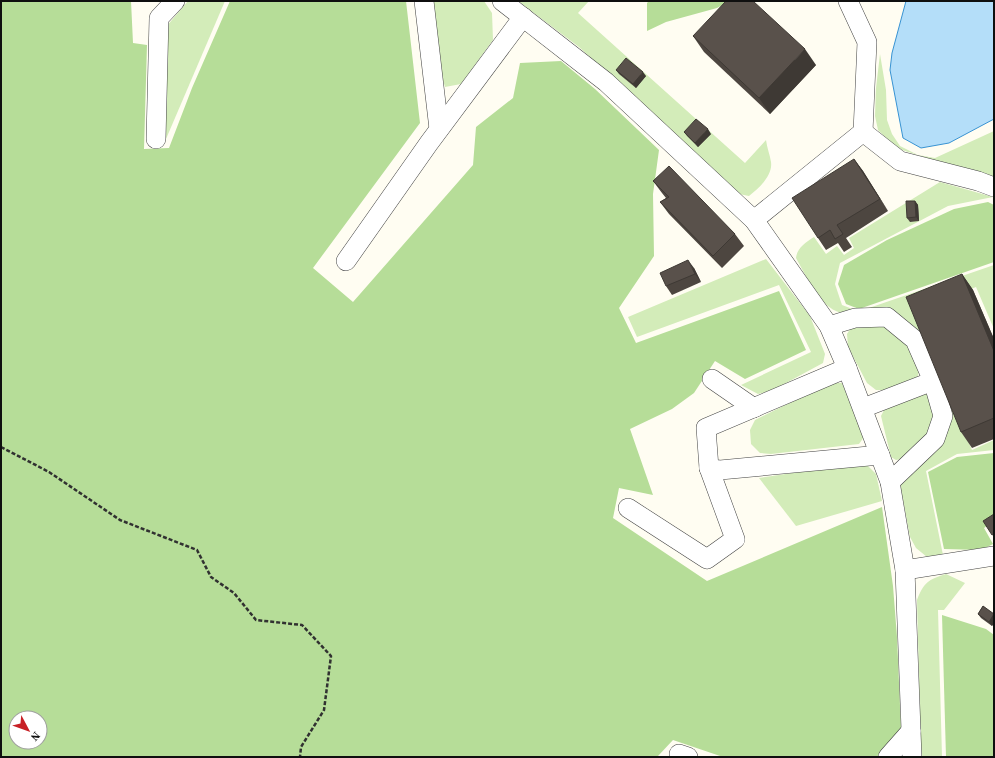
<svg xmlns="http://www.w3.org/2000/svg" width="995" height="758" viewBox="0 0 995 758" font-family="'Source Serif 4',serif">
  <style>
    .green { fill: #d3ecb9 }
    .forest { fill: #b6dd98; fill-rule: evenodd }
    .water { fill: #b4def9; stroke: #3893d3 }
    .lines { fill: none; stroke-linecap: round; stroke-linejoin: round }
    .minor-casing { stroke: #424242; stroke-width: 20 }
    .path { stroke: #313131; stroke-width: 2.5; stroke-dasharray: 4 2; stroke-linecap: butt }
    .minor { stroke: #fff; stroke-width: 19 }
    .wall { fill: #4d4640 }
    .shaded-wall { fill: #3e3934 }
    .building { fill: #59514b; stroke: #3e3934 }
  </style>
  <rect width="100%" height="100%" fill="#fffdf2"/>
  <g class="green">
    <path d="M188 1H225L166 139V27Z"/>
    <path d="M431 1H484L492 13 493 40 461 84 445 87 438 63Z"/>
    <path d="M518 1H589L578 13 745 163 766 140C767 148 770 155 771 162 773 176 758 189 749 196L739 194 579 47Z"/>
    <path d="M880 54 886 90 887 120 892 134 900 146 918 155 935 158 994 131V178L987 174 940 162 902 150 890 142 878 130 875 116 876 88Z"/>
    <path d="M940 182 993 197 948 206 840 263 835 284 842 305 855 310C849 312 842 314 836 311 819 304 805 274 796 258 797 248 806 242 814 237L826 254 837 246 844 255 854 248 849 238Z"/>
    <path d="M766 259 810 316 825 354 823 363 773 390 758 394 741 385 811 352 779 285 637 337 628 317Z"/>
    <path d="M994 265V329L976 287 913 312 937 367 866 309Z"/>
    <path d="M852 326H891L912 350 920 369 917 378 891 390H876L867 383 848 347 847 334Z"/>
    <path d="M834 383H842L864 437 859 444 771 454 760 453 751 444 750 430 755 420 818 389Z"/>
    <path d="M927 393 937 413 932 432 907 458 896 460 891 457 881 416 885 408Z"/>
    <path d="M952 404 972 450 994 440V450L957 454 926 471 943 555 927 557 916 548 910 537 903 500 897 484 948 406Z"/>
    <path d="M853 464 867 465 876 474 882 501 796 526 759 478Z"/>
    <path d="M946 574 965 583 944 610H938L942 757H921L917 600C924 582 928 580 946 574Z"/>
  </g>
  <g class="forest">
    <path d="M1 1H131L133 43 147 45 144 149 169 148 192 88 230 1H406L420 123 313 268 353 302 473 165 476 127 513 98 520 63 561 61 595 89 659 150 653 194 654 256 619 308 636 343 779 291 806 350 745 379 715 361 694 393 672 409 630 429 653 495 619 488 613 518 707 581 882 507 893 586 897 637 901 728 877 757H723L673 740 658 756 659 757H1ZM16 718H40V742H16Z"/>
    <path d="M649 1H730L717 8 666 22 647 31V3Z"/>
    <path d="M988 202 994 205V262L859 309 846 304 838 284 844 265 887 240 954 209Z"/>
    <path d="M994 453V521L984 528 993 544 981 550 944 549 928 472 957 457Z"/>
    <path d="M942 615 986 629 994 635V757H946Z"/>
  </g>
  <path class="water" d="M906 1H994V119L949 143 921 148 903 138 890 70 892 53Z"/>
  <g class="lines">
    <defs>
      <g id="minor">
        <path d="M424 1 439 129"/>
        <path d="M502 1 606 82 754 220 829 326 847 368 890 482 905 570 912 757"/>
        <path d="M863 132 900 161 978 181 994 187"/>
        <path d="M156 139 159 18 175 1"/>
        <path d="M754 220 863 132 867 42 848 1"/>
        <path d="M346 261 429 143 523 17"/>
        <path d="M829 326 855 318 887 317 915 340 933 381 943 416 935 439 890 482"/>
        <path d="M847 368 706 428 709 468 720 470 880 455"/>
        <path d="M712 379 754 408"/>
        <path d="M863 408 933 381"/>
        <path d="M628 508 707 559 735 539 709 468"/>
        <path d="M905 570 994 556"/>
        <path d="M679 754 688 757"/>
        <path d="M888 757 911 731"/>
      </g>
    </defs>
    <use href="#minor" class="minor-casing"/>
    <path class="path" d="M1 447 49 472 120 520 197 550 211 577 234 593 256 620 302 625 331 656 324 710 301 747 300 757"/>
    <use href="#minor" class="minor"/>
  </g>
  <g class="wall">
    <path d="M693 36 816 65 770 114 704 52Z"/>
    <path d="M616 70 646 76 636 88 619 74Z"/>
    <path d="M684 132 711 134 698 147 687 136Z"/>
    <path d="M854 159 863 171 888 211 846 238 852 247 844 252 838 243 826 250 818 238Z"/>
    <path d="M653 181 735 234 744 246 722 268 669 214 660 202 666 198 662 193Z"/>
    <path d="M915 201 918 205 919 221 910 222 907 218Z"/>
    <path d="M694 268 701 282 672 295 666 286Z"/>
    <path d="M962 274 973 290 994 339V439L972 448 961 432Z"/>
    <path d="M983 606 994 615V623L992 626 981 618 978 614Z"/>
  </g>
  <g class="shaded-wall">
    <path d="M805 49 816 65 770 114 759 98Z"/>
    <path d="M643 72 646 76 636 88 633 84Z"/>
    <path d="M708 129 711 134 698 147 695 143Z"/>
    <path d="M854 159 863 171 888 211 880 199Z"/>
    <path d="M915 201 918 205 919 221 916 217Z"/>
    <path d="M688 260 694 268 701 282 695 274Z"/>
    <path d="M962 274 973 290 994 339V351Z"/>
    <path d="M994 614V623L992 626 989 622Z"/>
  </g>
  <g class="building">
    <path d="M726 1H753L805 49 759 98 693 36Z"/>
    <path d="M626 58 643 72 633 84 616 70Z"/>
    <path d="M696 119 708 129 695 143 684 132Z"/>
    <path d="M854 159 880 199 837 225 843 234 835 239 830 230 818 238 792 198Z"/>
    <path d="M669 166 735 234 713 256 660 202 669 197 653 181Z"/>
    <path d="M906 201H915L916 217 907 218Z"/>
    <path d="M688 260 695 274 666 286 660 273Z"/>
    <path d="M962 274 994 351V418L961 432 906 297Z"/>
    <path d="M994 514V534L992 535 983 521Z"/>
    <path d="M983 606 994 614 989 622 978 614Z"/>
  </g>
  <rect width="995" height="758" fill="none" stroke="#0f0f0f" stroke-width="4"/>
  <g transform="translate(28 730) rotate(131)"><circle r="19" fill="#ffffff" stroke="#9f9f9f"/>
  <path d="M0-3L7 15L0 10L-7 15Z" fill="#c72026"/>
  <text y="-6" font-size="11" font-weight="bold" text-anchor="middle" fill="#0f0f0f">N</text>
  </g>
</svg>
